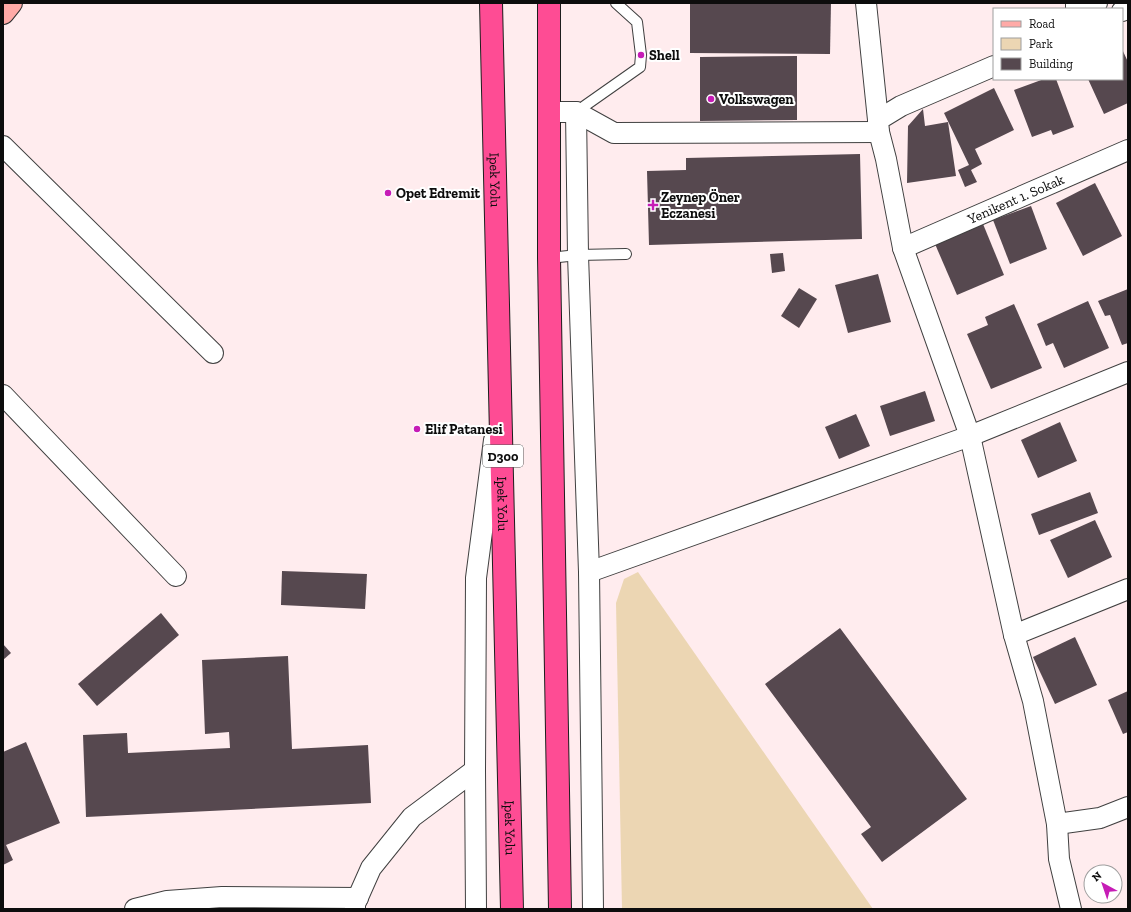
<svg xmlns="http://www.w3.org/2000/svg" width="1131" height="912" viewBox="0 0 1131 912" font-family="'Zilla Slab',serif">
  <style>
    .green { fill: #ecd6b3 }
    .building { fill: #56484f }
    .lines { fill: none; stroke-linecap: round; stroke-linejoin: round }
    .lane-casing { stroke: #404040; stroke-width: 12 }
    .street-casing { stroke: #404040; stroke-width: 22 }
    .secondary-casing { stroke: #2f2f2f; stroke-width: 24 }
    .highway-casing { stroke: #1e1e1e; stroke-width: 24 }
    .lane { stroke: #fff; stroke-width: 10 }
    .street { stroke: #fff; stroke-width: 20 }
    .secondary { stroke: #ffaaa7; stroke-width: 22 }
    .highway { stroke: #fe4c94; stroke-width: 22 }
    .poi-dot { fill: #c61cb6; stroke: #fff; stroke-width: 1.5 }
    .labels { text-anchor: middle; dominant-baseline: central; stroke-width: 4; stroke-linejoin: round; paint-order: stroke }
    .shield { fill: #fff; stroke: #565656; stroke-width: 1 }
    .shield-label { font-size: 13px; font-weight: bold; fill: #0d0d0d }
    .poi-label { font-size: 14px; font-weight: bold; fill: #0d0d0d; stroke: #fff; text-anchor: start }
    .street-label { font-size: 14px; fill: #0d0d0d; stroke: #fff }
  </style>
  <rect width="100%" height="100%" fill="#ffecee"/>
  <path class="green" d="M638 572 873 909H622L616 603 624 579Z"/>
  <g class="building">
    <path d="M690 3H831L830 54 690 53Z"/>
    <path d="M1122 49 1128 62V103L1104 114 1088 79H1122Z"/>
    <path d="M797 56V120L700 121V57Z"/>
    <path d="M1044 79H1056L1074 127 1053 135 1051 130 1032 137 1014 90Z"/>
    <path d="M994 88 1014 130 975 149 982 164 971 170 977 182 965 187 958 170 969 165 944 113Z"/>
    <path d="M923 109 925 126 948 122 956 176 907 183 908 126Z"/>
    <path d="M860 154 862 239 649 245 647 171 686 170V158Z"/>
    <path d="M1095 183 1122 236 1083 256 1056 203Z"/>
    <path d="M1031 206 1047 249 1010 264 993 220Z"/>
    <path d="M983 224 1004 275 957 295 935 244Z"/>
    <path d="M783 253 785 271 772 273 770 254Z"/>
    <path d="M878 274 891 322 848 333 835 285Z"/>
    <path d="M799 288 817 299 799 328 781 316Z"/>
    <path d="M1128 289V343L1122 345 1110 315 1105 316 1098 301Z"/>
    <path d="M1088 301 1109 348 1064 368 1053 343 1046 346 1037 324Z"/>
    <path d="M1014 304 1042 368 991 389 967 334 988 325 985 317Z"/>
    <path d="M925 391 935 421 890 436 880 406Z"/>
    <path d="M856 414 870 446 839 459 825 427Z"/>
    <path d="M1060 422 1077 461 1038 478 1021 440Z"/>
    <path d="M1090 492 1098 513 1039 535 1031 514Z"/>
    <path d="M1095 520 1112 557 1068 578 1050 540Z"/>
    <path d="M282 571 367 574 365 609 281 605Z"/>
    <path d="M161 613 179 635 97 706 78 684Z"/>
    <path d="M840 628 967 799 882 862 861 834 871 827 765 684Z"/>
    <path d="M1075 637 1097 685 1055 704 1033 657Z"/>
    <path d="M3 644 11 653 3 660Z"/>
    <path d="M288 656 292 749 368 745 371 803 86 817 83 735 127 733 128 753 230 748 229 732 205 734 202 660Z"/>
    <path d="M1128 691V732L1123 734 1108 700Z"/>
    <path d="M26 742 60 823 6 845 13 860 3 865V752Z"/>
  </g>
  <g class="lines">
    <defs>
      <g id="lane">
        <path d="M576 112 640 67 641 55 637 22 616 3"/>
        <path d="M549 258 578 255 626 254"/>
      </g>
      <g id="street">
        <path d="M866 3 878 120"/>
        <path d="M1076 3V9"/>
        <path d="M1093 9 1097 3"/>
        <path d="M1122 11 1128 9"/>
        <path d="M994 66 901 106 878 120 879 132 886 159 903 248 970 436 1014 635 1033 701 1057 824 1100 818 1128 807"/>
        <path d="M550 112H576L614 133 879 132"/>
        <path d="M576 112 578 255 589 572 593 909"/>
        <path d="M3 146 213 353"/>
        <path id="s1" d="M903 248 1128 150"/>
        <path d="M3 395 176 576"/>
        <path d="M589 572 970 436 1128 372"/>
        <path d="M1014 635 1128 589"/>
        <path d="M1057 824 1059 859 1071 909"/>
        <path d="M135 909 167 901 222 897 358 898"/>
        <path d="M355 909V904L371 868 412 817 475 770"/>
        <path d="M476 909 475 770 476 578 494 440"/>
      </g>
      <path id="secondary" d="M3 13 11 3"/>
      <g id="highway">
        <path id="s2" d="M491 3 512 909"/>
        <path d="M549 3V258L560 909"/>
      </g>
    </defs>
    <use href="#lane" class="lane-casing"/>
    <use href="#street" class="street-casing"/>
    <use href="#secondary" class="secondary-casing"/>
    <use href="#highway" class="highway-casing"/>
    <use href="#lane" class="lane"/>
    <use href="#street" class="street"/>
    <use href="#secondary" class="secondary"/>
    <use href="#highway" class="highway"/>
  </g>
  <g class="poi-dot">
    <circle cx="641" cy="55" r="4"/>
    <circle cx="711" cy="99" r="4"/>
    <circle cx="388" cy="193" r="4"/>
    <path d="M651 199h4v4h4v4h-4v4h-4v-4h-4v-4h4z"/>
    <circle cx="417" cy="429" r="4"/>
  </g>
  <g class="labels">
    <rect class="shield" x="483" y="445" width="40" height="22" rx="3"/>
    <g class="shield-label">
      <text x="503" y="456">D300</text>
    </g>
    <g class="poi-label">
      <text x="649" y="55">Shell</text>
      <text x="719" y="99">Volkswagen</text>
      <text x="396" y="193">Opet Edremit</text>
      <text x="661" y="197">Zeynep Öner<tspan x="661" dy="16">Eczanesi</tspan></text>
      <text x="425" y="429">Elif Patanesi</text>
    </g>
    <g class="street-label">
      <text stroke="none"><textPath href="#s2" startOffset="177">Ipek Yolu</textPath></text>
      <text stroke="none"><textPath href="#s1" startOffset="123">Yenikent 1. Sokak</textPath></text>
      <text stroke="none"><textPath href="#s2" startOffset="501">Ipek Yolu</textPath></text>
      <text stroke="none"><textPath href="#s2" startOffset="825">Ipek Yolu</textPath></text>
    </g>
  </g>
  <rect width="1131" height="912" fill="none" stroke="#0d0d0d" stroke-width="8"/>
  <rect x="993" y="8" width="130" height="72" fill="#ffffff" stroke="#9e9e9e"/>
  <rect x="1001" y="21" width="20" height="6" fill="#ffaaa7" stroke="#9e9e9e"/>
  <text x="1029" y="28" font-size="12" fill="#0d0d0d">Road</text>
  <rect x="1001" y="38" width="20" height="12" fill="#ecd6b3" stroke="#9e9e9e"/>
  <text x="1029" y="48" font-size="12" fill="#0d0d0d">Park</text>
  <rect x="1001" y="58" width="20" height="12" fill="#56484f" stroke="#9e9e9e"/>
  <text x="1029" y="68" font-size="12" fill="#0d0d0d">Building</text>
  <g transform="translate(1103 884) rotate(320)"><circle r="19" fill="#ffffff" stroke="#9e9e9e"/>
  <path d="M0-3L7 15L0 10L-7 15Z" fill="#c61cb6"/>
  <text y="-6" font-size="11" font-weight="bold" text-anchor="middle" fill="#0d0d0d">N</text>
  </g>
</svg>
